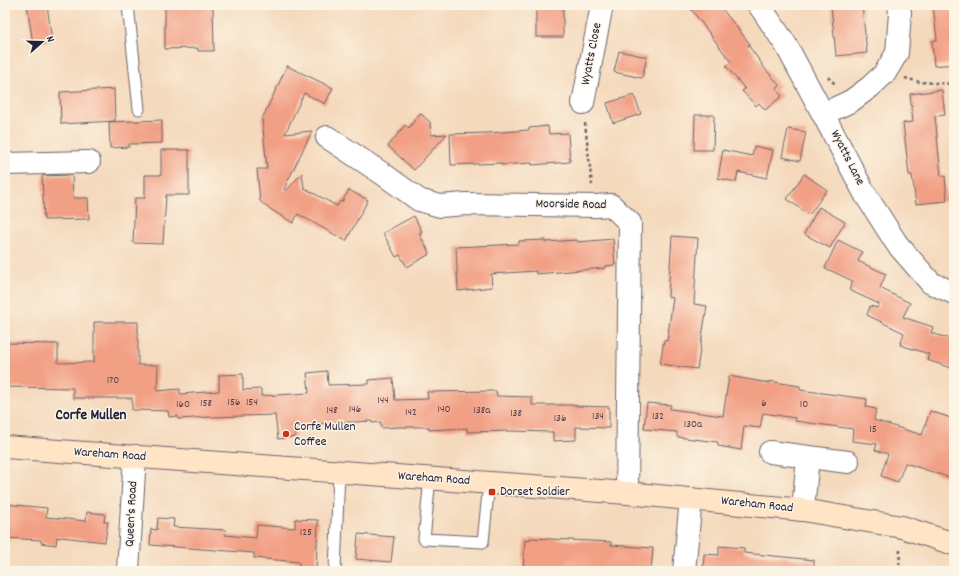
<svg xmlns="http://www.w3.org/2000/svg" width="959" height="576" viewBox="0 0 959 576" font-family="Dekko,sans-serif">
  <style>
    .building { fill: #f2a085 }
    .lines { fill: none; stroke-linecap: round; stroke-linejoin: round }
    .lane-casing { stroke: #6c6268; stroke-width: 13 }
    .street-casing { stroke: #6c6268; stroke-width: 24 }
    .secondary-casing { stroke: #6c6268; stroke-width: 24 }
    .path { stroke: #6c6268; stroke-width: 2.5; stroke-dasharray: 3 3; stroke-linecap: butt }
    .lane { stroke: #fff; stroke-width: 11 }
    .street { stroke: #fff; stroke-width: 22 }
    .secondary { stroke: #ffe4c6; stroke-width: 22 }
    .poi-dot { fill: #c8321e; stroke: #fcf5e5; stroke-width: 1.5 }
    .labels { text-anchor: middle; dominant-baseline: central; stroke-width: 3; stroke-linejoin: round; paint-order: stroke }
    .number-label { font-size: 11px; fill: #56424e }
    .street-label { font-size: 13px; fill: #22223b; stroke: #fcf5e5 }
    .poi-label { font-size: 13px; fill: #22223b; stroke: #fcf5e5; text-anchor: start }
    .quarter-label { font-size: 15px; font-weight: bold; fill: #22223b; stroke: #fcf5e5 }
  </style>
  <rect width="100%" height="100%" fill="#fcf5e5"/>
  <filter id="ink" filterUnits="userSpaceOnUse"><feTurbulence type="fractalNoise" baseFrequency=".025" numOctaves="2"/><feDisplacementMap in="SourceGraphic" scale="8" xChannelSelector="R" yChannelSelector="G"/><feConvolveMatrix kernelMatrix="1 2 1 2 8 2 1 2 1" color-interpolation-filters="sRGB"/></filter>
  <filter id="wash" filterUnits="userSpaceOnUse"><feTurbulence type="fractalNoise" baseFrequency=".012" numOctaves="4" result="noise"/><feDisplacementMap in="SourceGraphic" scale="16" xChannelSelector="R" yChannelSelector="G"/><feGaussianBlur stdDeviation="0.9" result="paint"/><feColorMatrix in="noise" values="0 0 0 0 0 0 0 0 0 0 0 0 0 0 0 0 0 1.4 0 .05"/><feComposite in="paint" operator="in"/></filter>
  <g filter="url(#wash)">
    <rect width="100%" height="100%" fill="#f4d9bc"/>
    <g id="blocks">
      <g class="building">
        <path d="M27 5H47L52 41 33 44Z"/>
        <path d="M165 5H213L214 51H198V48L165 49Z"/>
        <rect x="536" y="5" width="27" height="32"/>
        <path d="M688 5H719L750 44 748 45 762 64H761L780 86 776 89 782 96 765 110 759 103 756 106 742 91 745 89 726 66 731 62Z"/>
        <path d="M831 5H862L867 53 836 56Z"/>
        <path d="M933 5H954V64L934 66 932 41 937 40Z"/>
        <path d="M619 51 647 57 642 78 614 72Z"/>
        <path d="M287 66 333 88 325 104 304 93 285 134 312 131 284 189 286 191 302 173 304 188 337 206 340 201 342 202 349 190 368 200 346 241 298 214 293 223 267 207 260 201 257 169H267L262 119Z"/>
        <path d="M114 89 115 121 61 124 60 92Z"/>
        <path d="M942 90 945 115 935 116 941 176H945L947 201 916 204 912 175H909L903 123 913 122 910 94Z"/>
        <path d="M634 95 641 114 613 123 607 103Z"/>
        <path d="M420 113 430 122 431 135 447 134 414 170 388 146 405 125 409 128Z"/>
        <path d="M695 115H714L713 150H694Z"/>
        <path d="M162 120V143L129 144V147L110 148 109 122Z"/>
        <path d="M548 126 549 134 568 133 570 162 532 165V163L501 165V163L451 165 450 134 488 133 529 130V128Z"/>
        <path d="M788 129 806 132 800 161 782 157Z"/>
        <path d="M754 146 773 150 767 178 738 172 736 182 718 178 723 150 752 156Z"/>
        <path d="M161 150H189V195H166L163 244 133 243 135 198H145V175H161Z"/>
        <path d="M804 174 827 190 809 215 787 199Z"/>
        <path d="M72 175 73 198H88L89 219 44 220 42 176Z"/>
        <path d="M819 207 845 222 830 248 804 234Z"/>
        <path d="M414 216 422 232 419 233 430 254 407 267 400 255 396 257 383 233Z"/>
        <path d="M672 236 698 238 694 304 707 306 697 369 660 364 664 340 667 341 673 298 668 297Z"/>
        <path d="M613 239 615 265 605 266V268L536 274V271L491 274 492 287 458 291 456 247 519 244V241L545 240V242L577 240 578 242Z"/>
        <path d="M838 240 862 252 858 261 886 274 880 288 910 303 903 317 933 327 931 333 954 340V369L927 360 929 354 900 345 904 333 867 315 870 306 877 308 879 304 849 290 853 281 825 268Z"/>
        <path d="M94 322H138V365H158L157 391 180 389V394L219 391V375L243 374V390L261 389V396L309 393 307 373 327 371 328 385 369 384V380L393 378 395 400 428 399 427 392 496 391 497 396 532 397V405H576V406L609 407V428L576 427V440L553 441V432L511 431 467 432V428L429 430V427H400L381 428V422L372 423V421L315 424V428L295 430V437L278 439 275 415 211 417 178 419V416L169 417 168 411 132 410V398H73V388L5 387V343L58 344V363L94 362Z"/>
        <path d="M729 376 769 383V381L800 386V390L867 399 866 407 876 409 874 420 922 435 930 411 954 419V479L905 463 898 482 881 476 888 454 875 450 877 444 852 441 853 429 795 421V418L763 413 760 428 744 426 741 450 718 446V442L677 437V432L644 429 647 403 671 405 670 409 723 416Z"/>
        <path d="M5 504 47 508 46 517 86 521 87 512 105 514 104 522H108L105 542 61 537 60 538 57 537 56 545 41 543V540L5 538Z"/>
        <path d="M158 518 174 519 173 527 226 530 225 535 256 538 257 525 295 528V519L318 520 316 571H299V562L254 558V553L150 545 151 529 157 530Z"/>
        <path d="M358 534 394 537 391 562 356 559Z"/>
        <path d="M530 538 611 542V545L653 548 651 571H523L525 540 530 541Z"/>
        <path d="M719 546 744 548V553L814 560V571H703L704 554 719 555Z"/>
      </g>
    </g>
  </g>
  <g filter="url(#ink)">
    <use href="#blocks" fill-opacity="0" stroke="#6c6268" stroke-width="1"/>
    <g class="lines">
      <defs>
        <g id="lane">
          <path d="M128 5 139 109"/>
          <path d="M430 478 424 539 483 542 489 483"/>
          <path d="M335 571 339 472"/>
        </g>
        <g id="street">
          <path d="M759 5 786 45 823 114 865 194 897 244 931 283 954 293"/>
          <path d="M583 103 602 5"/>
          <path d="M823 114 851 101 870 87 885 73 897 53 900 13 899 5"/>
          <path d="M327 137 383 174 419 200 440 206 466 204 595 206 611 205 630 223 627 493"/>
          <path d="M5 164 89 162"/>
          <path d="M770 452 848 462"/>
          <path d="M803 510 808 457"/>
          <path d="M128 571 135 456"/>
          <path d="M684 571 691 499"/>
        </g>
        <path id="secondary" d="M5 447 627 493 803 510 902 527 954 544"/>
      </defs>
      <use href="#lane" class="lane-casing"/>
      <use href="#street" class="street-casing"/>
      <use href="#secondary" class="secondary-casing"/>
      <g class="path">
        <path d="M828 77 836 85"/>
        <path d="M905 78 919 82 954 84"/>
        <path d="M585 123 592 185"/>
        <path d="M899 571 900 548"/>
      </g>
      <use href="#lane" class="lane"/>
      <use href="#street" class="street"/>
      <use href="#secondary" class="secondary"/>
    </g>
  </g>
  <g class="poi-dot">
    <circle cx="286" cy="434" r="4"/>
    <rect x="488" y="488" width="8" height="8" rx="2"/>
  </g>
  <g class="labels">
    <g class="number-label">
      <text x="113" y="381">170</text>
      <text x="383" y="401">144</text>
      <text x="234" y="403">156</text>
      <text x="252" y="403">154</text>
      <text x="206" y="404">158</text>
      <text x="764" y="404">6</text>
      <text x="183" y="405">160</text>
      <text x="804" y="405">10</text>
      <text x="355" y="410">146</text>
      <text x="444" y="410">140</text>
      <text x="332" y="411">148</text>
      <text x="482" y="411">138a</text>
      <text x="411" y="413">142</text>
      <text x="516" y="414">138</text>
      <text x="598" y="417">134</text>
      <text x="658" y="417">132</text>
      <text x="560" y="419">136</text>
      <text x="693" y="425">130a</text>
      <text x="873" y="430">15</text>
      <text x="306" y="533">125</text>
    </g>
    <g class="street-label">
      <text transform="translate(592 54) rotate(-79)">Wyatts Close</text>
      <text transform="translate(847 158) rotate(63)">Wyatts Lane</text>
      <text transform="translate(571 205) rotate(1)">Moorside Road</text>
      <text transform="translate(110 455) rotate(4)">Wareham Road</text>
      <text transform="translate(434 479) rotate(4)">Wareham Road</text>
      <text transform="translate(757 505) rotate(6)">Wareham Road</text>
      <text transform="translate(132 514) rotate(-87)">Queen's Road</text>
    </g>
    <g class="poi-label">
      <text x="294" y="427">Corfe Mullen<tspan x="294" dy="15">Coffee</tspan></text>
      <text x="500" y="492">Dorset Soldier</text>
    </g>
    <g class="quarter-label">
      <text x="91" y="416">Corfe Mullen</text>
    </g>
  </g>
  <rect width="959" height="576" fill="none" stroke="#fcf5e5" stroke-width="20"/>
  <g transform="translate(42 42) rotate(70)" stroke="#fcf5e5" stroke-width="3" paint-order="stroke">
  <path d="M0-3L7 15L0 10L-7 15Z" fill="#22223b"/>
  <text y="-6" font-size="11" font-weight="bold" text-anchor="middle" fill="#22223b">N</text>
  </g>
</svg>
